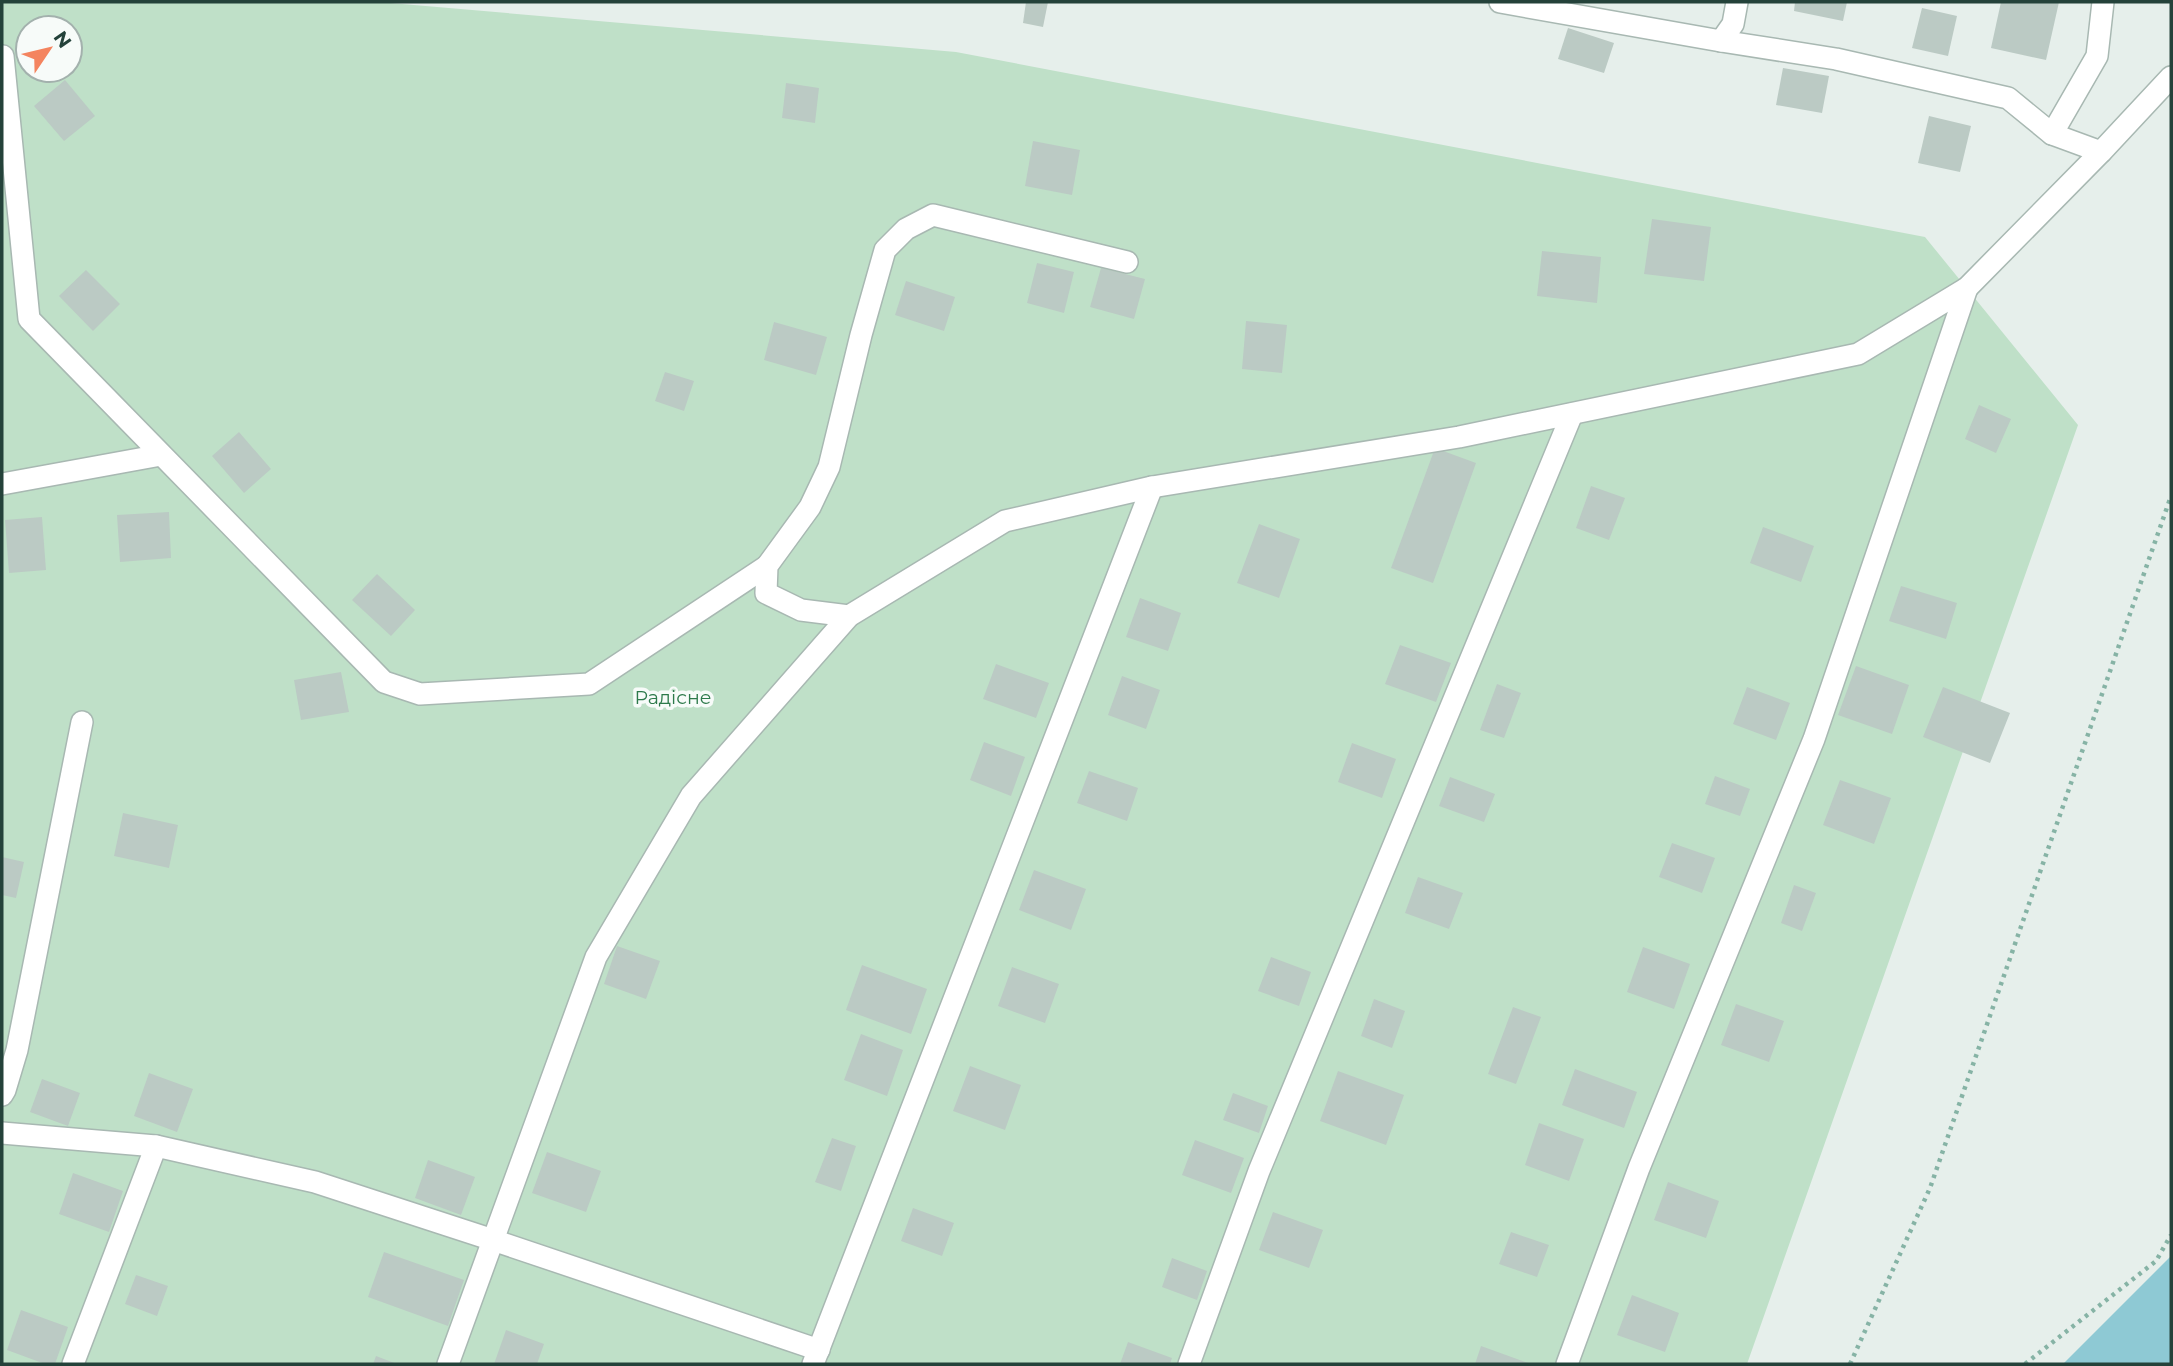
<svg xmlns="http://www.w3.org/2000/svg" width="2173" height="1366" viewBox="0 0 2173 1366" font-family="Montserrat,sans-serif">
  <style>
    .green { fill: #bfe0c8; fill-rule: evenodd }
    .water { fill: #8ec9d4 }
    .building { fill: #bbcac4 }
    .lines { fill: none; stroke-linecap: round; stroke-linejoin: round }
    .street-casing { stroke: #a8b8b2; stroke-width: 24 }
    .path { stroke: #86b3a5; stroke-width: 4.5; stroke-dasharray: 3.5 5; stroke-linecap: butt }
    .street { stroke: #fff; stroke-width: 21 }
    .labels { text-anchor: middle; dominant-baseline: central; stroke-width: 7; stroke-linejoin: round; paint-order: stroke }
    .park-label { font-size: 19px; fill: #2d7a4b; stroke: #f7fbf9 }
  </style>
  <rect width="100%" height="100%" fill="#e6efeb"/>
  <path class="green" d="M4 2H379L956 52 1925 237 2078 425 1747 1364H2V3ZM28 28H70V70H28Z"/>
  <path class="water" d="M2171 1256V1364H2063Z"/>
  <g class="building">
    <path d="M1026 2H1048L1043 27 1023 23Z"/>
    <path d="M1795 2H1847L1843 21 1794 11Z"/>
    <path d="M2001 2H2059L2046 60 1991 48Z"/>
    <path d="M1922 8 1957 16 1948 56 1912 48Z"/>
    <path d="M1568 28 1614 43 1604 73 1558 59Z"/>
    <path d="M1783 68 1829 76 1822 113 1776 105Z"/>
    <path d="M65 80 95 116 64 141 34 106Z"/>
    <path d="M786 83 819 88 815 123 782 118Z"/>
    <path d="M1929 116 1971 126 1960 172 1918 163Z"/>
    <path d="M1033 141 1080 150 1072 195 1025 186Z"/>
    <path d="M1652 219 1711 227 1704 281 1644 274Z"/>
    <path d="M1542 251 1601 257 1597 303 1537 296Z"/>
    <path d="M1037 263 1074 272 1064 313 1027 303Z"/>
    <path d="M1101 268 1145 279 1134 319 1090 307Z"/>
    <path d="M86 270 120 304 93 331 59 296Z"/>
    <path d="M906 281 955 297 944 331 895 315Z"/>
    <path d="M1246 321 1287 325 1282 373 1242 369Z"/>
    <path d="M774 322 827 337 816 375 764 360Z"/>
    <path d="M665 372 694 381 684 411 655 401Z"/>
    <path d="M1979 405 2011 419 1996 453 1965 439Z"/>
    <path d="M239 432 271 469 244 493 212 456Z"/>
    <path d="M1435 448 1476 463 1433 583 1391 568Z"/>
    <path d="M1591 486 1625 498 1609 540 1576 528Z"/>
    <path d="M169 512 171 558 120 562 117 515Z"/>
    <path d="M42 517 46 570 9 573 5 520Z"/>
    <path d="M1259 524 1300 539 1279 598 1237 583Z"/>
    <path d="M1763 527 1814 546 1801 582 1750 563Z"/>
    <path d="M377 574 415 610 391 636 352 600Z"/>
    <path d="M1901 586 1957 603 1946 639 1889 621Z"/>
    <path d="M1140 598 1181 613 1168 651 1126 637Z"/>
    <path d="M1400 645 1451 663 1436 702 1385 684Z"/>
    <path d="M996 664 1049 683 1036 718 983 699Z"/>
    <path d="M1856 666 1909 685 1892 734 1838 715Z"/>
    <path d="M341 672 349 712 301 720 294 680Z"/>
    <path d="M1122 676 1160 690 1146 729 1108 715Z"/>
    <path d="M1497 684 1521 693 1504 738 1480 730Z"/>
    <path d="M1747 687 1790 703 1776 740 1733 724Z"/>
    <path d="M1943 687 2010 713 1990 763 1923 737Z"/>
    <path d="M984 742 1025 757 1011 796 970 780Z"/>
    <path d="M1352 743 1396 759 1382 798 1338 782Z"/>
    <path d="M1089 771 1138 788 1127 821 1077 803Z"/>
    <path d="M1715 776 1750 789 1740 816 1705 804Z"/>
    <path d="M1450 777 1495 794 1484 822 1439 806Z"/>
    <path d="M1840 780 1891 798 1874 844 1823 825Z"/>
    <path d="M123 813 178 825 169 868 114 856Z"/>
    <path d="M1672 843 1715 858 1702 893 1659 877Z"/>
    <path d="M2 857 24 862 16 898 2 895Z"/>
    <path d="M1034 870 1086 889 1071 930 1019 910Z"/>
    <path d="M1418 877 1463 893 1449 929 1405 913Z"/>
    <path d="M1794 885 1816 893 1802 931 1781 923Z"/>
    <path d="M617 946 660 961 646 999 604 984Z"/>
    <path d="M1643 947 1690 964 1674 1009 1627 992Z"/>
    <path d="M1271 957 1311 972 1299 1006 1258 991Z"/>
    <path d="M862 965 927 989 911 1034 846 1010Z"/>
    <path d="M1012 967 1059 984 1045 1023 998 1006Z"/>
    <path d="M1374 999 1405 1011 1392 1048 1361 1036Z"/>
    <path d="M1736 1004 1784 1021 1769 1062 1721 1045Z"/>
    <path d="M1513 1007 1541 1017 1516 1084 1488 1074Z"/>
    <path d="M861 1034 903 1050 887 1096 844 1080Z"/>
    <path d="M970 1066 1021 1085 1005 1130 953 1111Z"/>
    <path d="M1575 1069 1637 1092 1624 1128 1562 1105Z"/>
    <path d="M1338 1071 1404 1095 1386 1145 1320 1121Z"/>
    <path d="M149 1073 193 1089 177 1132 134 1116Z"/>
    <path d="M42 1079 80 1093 68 1126 30 1112Z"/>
    <path d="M1233 1093 1268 1106 1259 1133 1223 1120Z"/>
    <path d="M1539 1123 1584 1139 1569 1181 1525 1165Z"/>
    <path d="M832 1138 856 1146 841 1191 815 1182Z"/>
    <path d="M1195 1140 1244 1158 1231 1193 1182 1175Z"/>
    <path d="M547 1152 601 1171 586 1212 532 1193Z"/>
    <path d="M428 1160 475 1177 461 1215 415 1198Z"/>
    <path d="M73 1173 123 1191 109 1232 59 1214Z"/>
    <path d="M1668 1182 1719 1201 1706 1238 1654 1220Z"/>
    <path d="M913 1208 954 1223 942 1256 901 1241Z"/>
    <path d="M1273 1212 1323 1230 1309 1268 1259 1250Z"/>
    <path d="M1511 1232 1549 1245 1537 1277 1499 1264Z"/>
    <path d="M384 1252 464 1280 448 1326 368 1297Z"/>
    <path d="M1172 1258 1207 1271 1197 1300 1162 1287Z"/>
    <path d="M136 1275 168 1286 157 1316 125 1304Z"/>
    <path d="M1632 1295 1679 1313 1665 1352 1617 1335Z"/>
    <path d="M21 1310 68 1327 55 1364H45L7 1350Z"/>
    <path d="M506 1330 544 1344 537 1364H494Z"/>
    <path d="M1128 1342 1172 1358 1170 1364H1120Z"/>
    <path d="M1481 1346 1531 1364H1475Z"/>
    <path d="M376 1356 397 1364H373Z"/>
  </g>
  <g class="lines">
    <defs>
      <g id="street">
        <path d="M1500 2 1721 41 1836 59 2008 98 2052 134 2101 152"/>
        <path d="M1721 41 1733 24 1737 2"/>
        <path d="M3 56 29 319 384 682 420 694 589 684 767 566"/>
        <path d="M2052 134 2097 56 2103 2"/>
        <path d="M2 484 161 455"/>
        <path d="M849 616 801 610 766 593 767 566 810 507 829 467 861 335 885 250 906 229 933 215 1127 262"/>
        <path d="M2 1095 5 1090 17 1050 82 722"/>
        <path d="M2 1133 156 1146 315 1182 493 1240 819 1350"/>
        <path d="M73 1364 156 1146"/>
        <path d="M448 1364 596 957 691 796 849 616 1005 521 1152 487 1459 437 1858 354 1967 288 2101 152 2171 77"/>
        <path d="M813 1364 1152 487"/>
        <path d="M1189 1364 1259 1171 1572 414"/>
        <path d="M1567 1364 1639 1168 1814 739 1967 288"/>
      </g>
    </defs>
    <use href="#street" class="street-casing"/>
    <g class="path">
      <path d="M1850 1364 1930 1188 2171 496"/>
      <path d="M2025 1364 2156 1261 2171 1235"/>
    </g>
    <use href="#street" class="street"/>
  </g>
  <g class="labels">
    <g class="park-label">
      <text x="673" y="697">Радісне</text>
    </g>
  </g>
  <rect width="2173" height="1366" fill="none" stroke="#24423a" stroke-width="7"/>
  <g transform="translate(49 49) rotate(55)"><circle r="33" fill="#f7fbf9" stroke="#a3b1ad" stroke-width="2"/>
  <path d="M0-5L12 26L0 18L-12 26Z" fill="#f4845f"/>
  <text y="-10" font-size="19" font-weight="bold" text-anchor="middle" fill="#24423a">N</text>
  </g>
</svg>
